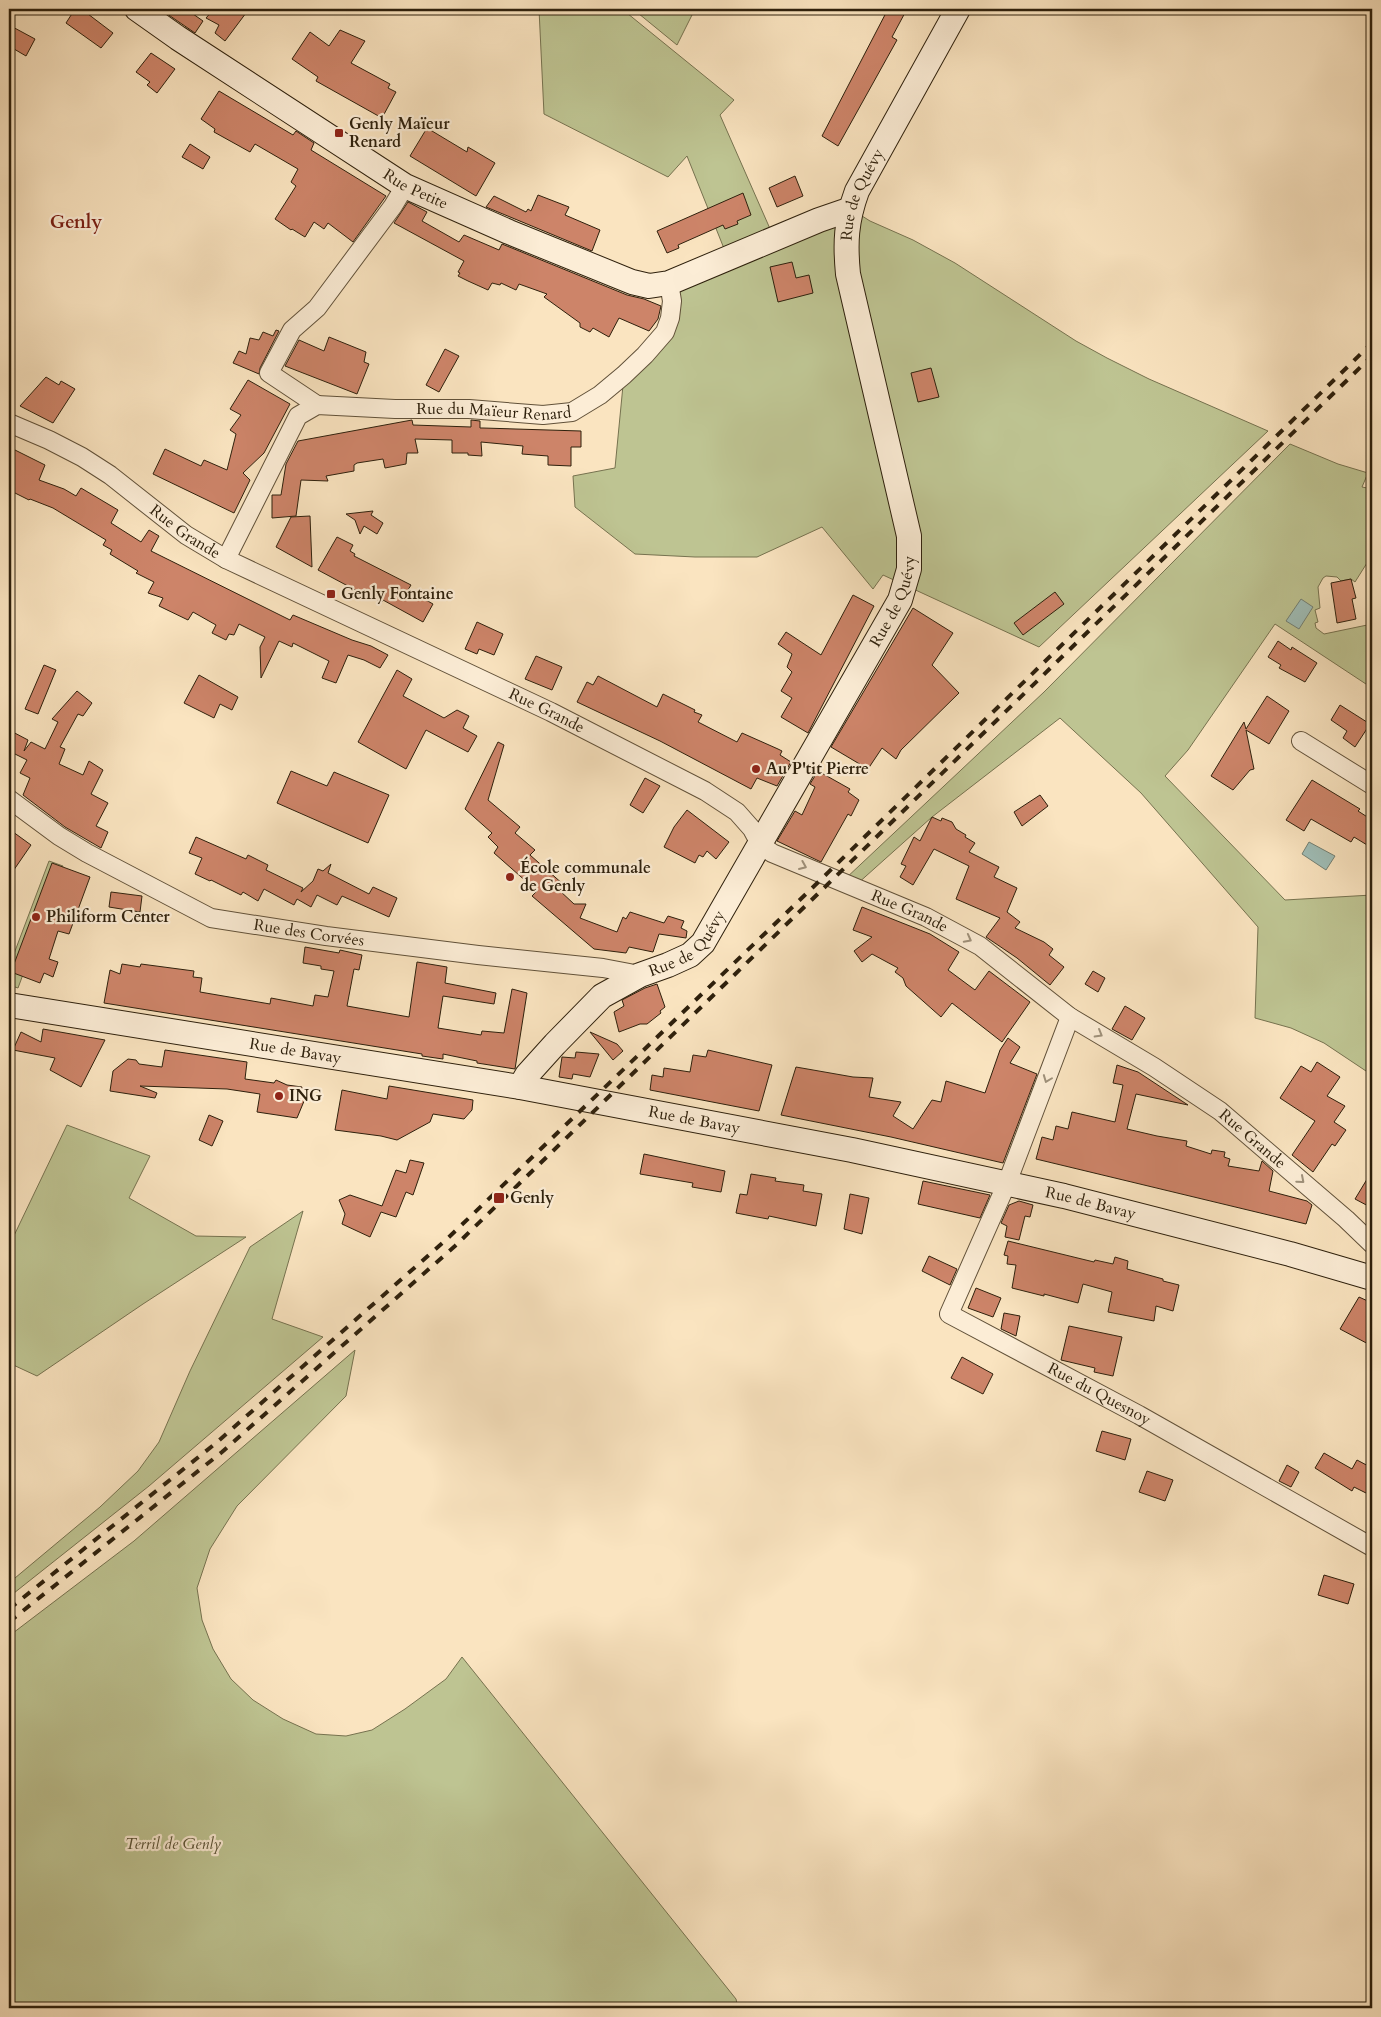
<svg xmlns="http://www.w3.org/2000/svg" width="1381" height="2017" viewBox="0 0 1381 2017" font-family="Cardo,serif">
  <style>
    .green { fill: #bec492; stroke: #76724f }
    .water { fill: #9fbeb8; stroke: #727f73 }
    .building { fill: #cd8469; stroke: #2e200c }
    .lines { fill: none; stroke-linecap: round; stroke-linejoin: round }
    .street-casing { stroke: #615139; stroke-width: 20 }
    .secondary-casing { stroke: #2e200c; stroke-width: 26 }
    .street { stroke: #fcedd6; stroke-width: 18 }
    .secondary { stroke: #fcedd6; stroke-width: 24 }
    .rail { stroke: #2e200c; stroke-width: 4; stroke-dasharray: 9 9; stroke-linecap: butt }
    .oneway { stroke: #9f917b }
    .poi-dot { fill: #8f2418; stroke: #fcedd6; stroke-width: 2 }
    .labels { text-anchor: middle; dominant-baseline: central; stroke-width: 4.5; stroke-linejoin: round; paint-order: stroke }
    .poi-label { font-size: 16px; font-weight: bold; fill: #2e200c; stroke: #fcedd6; text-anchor: start }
    .street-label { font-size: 16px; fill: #2e200c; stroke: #fcedd6 }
    .park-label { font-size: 16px; font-style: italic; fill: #595134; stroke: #fcedd6 }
    .quarter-label { font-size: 19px; font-weight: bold; fill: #7a1f14; stroke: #fcedd6 }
  </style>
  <rect width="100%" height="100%" fill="#fae4c0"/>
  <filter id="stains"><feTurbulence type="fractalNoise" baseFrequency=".004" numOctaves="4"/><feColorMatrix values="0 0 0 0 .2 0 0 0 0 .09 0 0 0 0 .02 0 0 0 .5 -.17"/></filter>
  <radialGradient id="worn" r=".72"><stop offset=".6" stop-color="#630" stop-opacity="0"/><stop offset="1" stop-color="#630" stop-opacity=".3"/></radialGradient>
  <g class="green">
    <path d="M539 9H622L734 100 720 115 771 231 725 251 687 156 668 177 544 114Z"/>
    <path d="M633 9H695L677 45Z"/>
    <path d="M851 209 870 221 913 240 955 263 1076 341 1107 358 1149 379 1268 431 1039 647 883 575 873 589 822 527 757 557H695L635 554 575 507 573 476 615 468 624 375 665 332 669 283Z"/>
    <path d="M1290 444 1338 464 1368 473 1362 487 1372 489V555L1355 582 1351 579 1341 581 1337 577 1326 576 1323 578 1318 587 1320 608 1315 610 1318 622 1315 623 1316 628 1324 634 1372 624V653L1370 656 1372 658V688L1275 624 1188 750 1165 776 1285 900 1372 895V1075L1324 1043 1291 1028 1255 1018 1258 927 1141 793 1060 718 932 817 856 885 844 880 1044 692Z"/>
    <path d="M49 861 63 866 18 988 9 985V967Z"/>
    <path d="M67 1125 150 1156 129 1198 196 1236 246 1237 143 1304 37 1376 9 1363V1246Z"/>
    <path d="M303 1211 272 1319 323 1337 149 1486 9 1597V1583L100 1507 138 1471 159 1442 190 1371 250 1247Z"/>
    <path d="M355 1350 346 1396 237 1506 210 1549 197 1588 202 1620 213 1649 231 1679 253 1700 283 1719 316 1734 346 1736 372 1730 405 1709 446 1679 462 1657 736 1999 738 2008H9V1636L134 1541Z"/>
  </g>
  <g class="water">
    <path d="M1301 599 1313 607 1299 629 1286 621Z"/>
    <path d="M1309 842 1335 856 1326 870 1302 854Z"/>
  </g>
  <g class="building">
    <path d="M75 9H92L88 14 113 33 101 48 66 23Z"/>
    <path d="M160 9H186L203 21 195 33Z"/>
    <path d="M214 9H249L225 41 215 33 219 25 206 18Z"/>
    <path d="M888 9H907L892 37 897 40 838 146 822 136Z"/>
    <path d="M9 25 35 39 26 56 9 46Z"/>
    <path d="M340 30 365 41 351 63 390 84 388 88 396 92 382 118 316 81 318 77 292 59 310 32 329 46Z"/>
    <path d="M151 53 175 69 157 93 147 85 150 82 136 72Z"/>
    <path d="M219 91 293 135 296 131 314 143 311 150 386 196 353 242 328 223 324 229 314 222 305 237 292 229 291 230 275 219 296 186 291 182 298 169 255 144 250 152 214 132 215 129 201 119Z"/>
    <path d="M427 128 467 152 468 147 495 163 476 196 410 156Z"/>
    <path d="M190 144 210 157 203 169 182 157Z"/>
    <path d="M795 176 803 196 777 207 769 188Z"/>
    <path d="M743 193 751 215 737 221 738 224 725 229 723 225 678 245 679 248 667 253 657 231Z"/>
    <path d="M538 195 569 207 565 215 600 230 592 251 486 207 494 196 526 212 528 209 531 211Z"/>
    <path d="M408 202 427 212 422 221 459 242 464 235 499 250 502 244 627 295 644 299 661 306 658 319 649 331 619 318 609 337 593 328 590 332 580 327V323L544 297 547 294 519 284 516 290 501 283 500 285 492 283 488 290 468 281 458 276 460 273 458 272 464 261 394 223Z"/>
    <path d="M792 262 796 278 809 275 813 293 778 302 770 267Z"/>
    <path d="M276 330 279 331 260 368 259 374 233 363 239 351 246 354 250 338 259 340 263 332 273 336Z"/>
    <path d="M329 337 366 352 364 362 369 364 357 394 285 366 299 340 324 351Z"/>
    <path d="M445 349 459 356 439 392 426 385Z"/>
    <path d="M931 368 939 397 918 402 911 373Z"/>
    <path d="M46 377 59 385 61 381 75 389 53 423 20 406Z"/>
    <path d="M248 380 290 404 264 453 243 473 250 480 234 513 153 474 165 449 201 466 204 460 227 470 236 434 230 430 241 415 230 409Z"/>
    <path d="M412 420 413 425 471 427V420L480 421V428H483L581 431V447H571V466L548 465V456L522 454 523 446 481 442 482 456 468 455V453H452V440L415 439 418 453H407L406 464 385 468 383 459 357 463 354 465V471L326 476 328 481 301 480 296 516 272 518V495H281L286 464 298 441Z"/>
    <path d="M9 447 45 465 39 480 64 489 76 496 81 488 118 510 111 523 141 542 149 530 159 536 151 551 290 620 293 615 352 640 371 646 388 655 380 668 364 660 348 655 336 683 322 678 329 661 293 643 292 647 279 641 261 678 260 647 265 637 239 624 234 635 229 634 226 640 212 633 216 625 193 612 188 620 159 606 163 598 148 593 154 582 136 573 138 571 110 554 112 550 103 545 106 540 53 508 30 499 29 500 9 490Z"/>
    <path d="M373 511 371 515 383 523 377 534 364 526 360 534 355 520 346 514Z"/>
    <path d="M310 516 312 567 276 547 291 517Z"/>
    <path d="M337 537 353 545 350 551 355 554 354 556 411 585 408 590 433 604 423 622 383 600 382 602 361 593 318 570Z"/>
    <path d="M1351 579 1356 598 1352 599 1356 619 1337 623 1331 583Z"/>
    <path d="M1055 592 1064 604 1023 635 1014 623Z"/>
    <path d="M853 595 874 606 808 733 781 717 792 698 781 691 792 672 787 667 792 654 778 644 786 632 821 655Z"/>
    <path d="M913 608 953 633 932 665 959 693 901 750 896 759 882 748 868 769 831 747Z"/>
    <path d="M477 622 503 634 494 655 479 649 477 654 465 649Z"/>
    <path d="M1278 641 1291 650 1292 647 1317 663 1305 682 1279 668 1281 665 1268 657Z"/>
    <path d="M536 656 562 667 552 690 525 679Z"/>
    <path d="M44 665 56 670 38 714 25 709Z"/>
    <path d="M397 670 412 679 403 696 444 718 457 710 469 716 463 728 477 736 468 752 426 730 406 769 358 742Z"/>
    <path d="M199 675 238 697 232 710 220 704 214 718 184 703Z"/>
    <path d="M598 676 657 707 663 694 695 710 694 712 702 715 698 722 737 742 742 733 778 749 782 751 780 755 791 762 777 786 757 778 751 789 660 741 577 702 587 682 593 685Z"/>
    <path d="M77 691 92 703 83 716 78 714 60 747 65 749 59 764 83 775 89 761 103 770 91 794 108 803 96 826 108 832 101 848 65 827 23 795 30 778 20 773 27 760 9 751V730L28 740 24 751 31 742 45 749 58 722 52 719Z"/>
    <path d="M1267 696 1289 711 1269 744 1246 730 1254 769 1250 770 1233 790 1211 776 1244 722 1246 729Z"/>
    <path d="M1340 705 1370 724 1355 747 1343 738 1347 731 1331 720Z"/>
    <path d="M498 742 504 745 488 800 520 827 515 833 535 850 530 855 564 885 559 890 574 904H586L580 918 617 932 623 917 626 919 630 912 664 923 668 916 684 921 681 928 687 931 686 938 659 934 653 952 629 947 626 953 594 949 532 896 537 891 494 853 498 847 488 837 492 833 465 809Z"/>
    <path d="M291 771 327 786 334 772 389 795 368 843 277 803Z"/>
    <path d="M818 771 850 789 848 792 859 800 851 816 848 814 821 862 777 841 795 811 802 815 815 787 810 784Z"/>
    <path d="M645 778 660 786 643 813 630 805Z"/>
    <path d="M1312 780 1360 809 1358 811 1372 820V848L1354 837 1351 842 1311 819 1304 831 1286 820Z"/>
    <path d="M1040 795 1048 806 1022 826 1014 812Z"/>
    <path d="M687 810 729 842 716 859 707 851 703 857 699 855 695 863 664 847 674 827Z"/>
    <path d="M932 817 941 821 942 818 952 822 956 829 966 835 965 837 975 843 969 852 999 867 994 877 1017 888 1007 912 1020 922 1015 928 1044 942 1053 949 1049 955 1064 967 1050 985 1017 958 986 937 1000 918 956 899 969 866 934 849 913 885 900 877 906 866 901 864 914 837 920 841Z"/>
    <path d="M9 829 31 845 9 877Z"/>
    <path d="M196 837 246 859 248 855 268 865 266 870 303 888 301 892 313 881 318 869 323 871 331 864 328 873 369 894 373 887 397 898 389 917 342 896 337 905 317 895 311 907 297 899 294 905 264 889 258 901 243 892 241 895 211 880 210 881 195 874 202 858 189 853Z"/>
    <path d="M52 863 90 877 69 934 58 931 49 959 58 962 53 977 44 973 40 983 11 972Z"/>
    <path d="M111 892 142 896 140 912 109 907Z"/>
    <path d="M862 907 930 934 959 952 948 970 975 990 989 971 1030 1002 1002 1042 952 1003 941 1017 906 986 903 978 895 972 898 968 872 954 862 962 854 951 872 937 853 930Z"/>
    <path d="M305 947 339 953 340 950 362 955 359 970 354 969 347 1006 409 1017 417 962 447 967 445 983 496 993 494 1004 443 996 438 1028 481 1035 482 1031 504 1033 512 989 527 993 515 1069 477 1063V1061L443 1054V1059L422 1056V1054L104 1003 110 970 120 974 122 964 140 967 141 964 194 971 193 977 202 978 200 992 270 1004 271 998 313 1006 315 995 328 997 334 971 321 969V966L303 963Z"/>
    <path d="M1093 971 1105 978 1098 992 1085 984Z"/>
    <path d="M657 984 665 1007 660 1011 661 1013 647 1024H640L619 1032 614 1012 624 1006 622 1000 645 988Z"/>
    <path d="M1125 1006 1145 1018 1132 1040 1112 1029Z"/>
    <path d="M43 1029 105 1040 81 1087 50 1070 55 1058 13 1050 21 1032 41 1042Z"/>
    <path d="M590 1032 617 1044 623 1051 613 1060Z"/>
    <path d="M1008 1038 1020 1047 1010 1063 1037 1074 1003 1163 891 1137 781 1115 796 1067 853 1077 873 1078 869 1097 901 1102 893 1116 913 1129 932 1100 941 1102 946 1081 985 1093 1000 1050Z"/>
    <path d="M165 1050 247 1062 245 1079 274 1083 276 1080 287 1085 302 1087V1092L307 1094 297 1118 257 1112 260 1094 227 1089 140 1086 157 1093 155 1098 110 1091 113 1071 128 1059 136 1060 139 1064 162 1067Z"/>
    <path d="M708 1050 772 1065 759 1111 650 1090 652 1075 663 1077 664 1068 690 1072 693 1055 706 1057Z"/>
    <path d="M576 1052 599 1054 590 1077 573 1074 572 1079 559 1077 562 1057 575 1058Z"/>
    <path d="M1317 1062 1340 1077 1327 1096 1345 1106 1334 1122 1346 1130 1335 1146 1332 1144 1313 1172 1292 1155 1315 1121 1280 1098 1301 1066 1311 1072Z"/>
    <path d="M1117 1065 1138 1072 1188 1105 1136 1094 1127 1129 1157 1136 1187 1141 1186 1146 1211 1154 1212 1150 1225 1152 1224 1157 1230 1159 1228 1166 1259 1171 1262 1161 1273 1171 1269 1191 1307 1201 1312 1205 1306 1224 1036 1159 1042 1137 1053 1140 1056 1126 1068 1129 1072 1112 1115 1122 1123 1085 1113 1083Z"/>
    <path d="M389 1086 473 1100 472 1110 464 1119 433 1114 430 1122 397 1140 381 1136 335 1130 342 1090 387 1099Z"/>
    <path d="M209 1115 223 1121 212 1146 199 1140Z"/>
    <path d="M644 1154 725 1171 721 1192 692 1187 693 1183 640 1174Z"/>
    <path d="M410 1160 424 1163 413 1195 406 1192 396 1217 381 1212 370 1237 342 1224 345 1214 339 1200 350 1195 382 1206 396 1170 406 1173Z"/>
    <path d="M1372 1171V1208L1355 1199Z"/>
    <path d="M751 1174 776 1178 775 1181 804 1185 803 1191 822 1194 816 1226 769 1216 768 1219 736 1213 740 1194 747 1195Z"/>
    <path d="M923 1181 990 1195 980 1218 918 1204Z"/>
    <path d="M850 1194 869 1198 862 1234 844 1229Z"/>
    <path d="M1019 1201 1033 1205 1030 1217 1025 1216 1019 1240 1005 1237 1007 1226 1001 1223 1009 1205Z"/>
    <path d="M1008 1241 1094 1262 1095 1260 1113 1264 1115 1257 1128 1261 1127 1269 1163 1279V1281L1179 1285 1173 1311 1156 1306 1154 1321 1108 1312 1112 1292 1083 1284 1078 1303 1044 1294V1296L1012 1288 1016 1265 1007 1264 1008 1256 1004 1255Z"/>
    <path d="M929 1256 957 1269 950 1285 922 1271Z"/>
    <path d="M976 1288 1001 1298 993 1317 968 1308Z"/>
    <path d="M1359 1297 1372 1303V1346L1340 1329Z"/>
    <path d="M1004 1313 1020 1316 1016 1336 1001 1329Z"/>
    <path d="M1069 1326 1122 1337 1113 1376 1094 1372 1095 1368 1061 1360Z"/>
    <path d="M962 1357 993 1374 983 1394 951 1378Z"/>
    <path d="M1102 1431 1131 1439 1125 1460 1096 1451Z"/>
    <path d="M1324 1453 1352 1469 1357 1460 1372 1468V1496L1354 1487 1352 1491 1315 1468Z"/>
    <path d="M1287 1465 1299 1472 1291 1487 1279 1481Z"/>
    <path d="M1147 1471 1173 1480 1165 1501 1139 1492Z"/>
    <path d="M1324 1575 1354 1584 1348 1604 1318 1595Z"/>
  </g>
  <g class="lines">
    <defs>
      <g id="street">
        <path d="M317 405 269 373 292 330 317 308 393 206 405 186"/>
        <path id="s1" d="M9 423 49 440 82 457 110 475 186 535 226 559 551 712 705 791 737 812 752 829 760 844 772 853 926 917 980 946 1070 1017 1154 1067 1220 1111 1346 1219 1372 1244"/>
        <path id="s2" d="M226 559 298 416 317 405 395 409H469L543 415 572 412 600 395 624 375 645 355 665 332 670 318 672 301 669 283"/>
        <path d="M1301 741 1372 785"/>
        <path id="s3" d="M9 799 59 836 87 853 211 918 326 936 478 955 603 968 640 975"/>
        <path id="s4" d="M1070 1017 1007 1183 949 1314 1139 1415 1372 1547"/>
      </g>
      <g id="secondary">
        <path id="s5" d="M137 9 178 38 405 186 509 232 632 282 649 286 669 283 819 220 851 209"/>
        <path id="s6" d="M9 1005 520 1087 852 1150 1064 1196 1290 1254 1372 1278"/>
        <path id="s7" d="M520 1087 527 1075 555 1044 602 996 640 975 668 965 690 955 703 943 900 600 909 569V536L848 274C845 243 846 221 857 191L958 9"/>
      </g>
    </defs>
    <use href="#street" class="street-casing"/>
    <use href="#secondary" class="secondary-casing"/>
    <use href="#street" class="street"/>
    <use href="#secondary" class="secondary"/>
    <g class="rail">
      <path d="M9 1609 216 1443 447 1239 807 893 1372 343"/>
      <path d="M9 1622 222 1452 455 1246 1372 356"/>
    </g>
  </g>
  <defs><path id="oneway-chevron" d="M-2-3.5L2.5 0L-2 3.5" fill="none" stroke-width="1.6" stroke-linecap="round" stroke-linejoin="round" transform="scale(1.25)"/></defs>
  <g class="oneway">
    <use href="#oneway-chevron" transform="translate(803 866) rotate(23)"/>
    <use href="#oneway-chevron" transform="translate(968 939) rotate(28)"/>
    <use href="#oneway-chevron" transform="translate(1099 1034) rotate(30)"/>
    <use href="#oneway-chevron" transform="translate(1047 1079) rotate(111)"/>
    <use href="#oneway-chevron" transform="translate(1301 1180) rotate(41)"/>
  </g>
  <g class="poi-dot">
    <rect x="334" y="128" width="10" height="10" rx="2.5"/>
    <rect x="326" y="589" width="10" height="10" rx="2.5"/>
    <circle cx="756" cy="769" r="5"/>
    <circle cx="510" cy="877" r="5"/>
    <circle cx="36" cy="917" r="5"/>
    <circle cx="279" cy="1096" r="5"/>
    <rect x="493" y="1192" width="12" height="12" rx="2.5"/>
  </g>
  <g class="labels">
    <g class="poi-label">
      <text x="349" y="124">Genly Maïeur<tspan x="349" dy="18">Renard</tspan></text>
      <text x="341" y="594">Genly Fontaine</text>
      <text x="766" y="769">Au P'tit Pierre</text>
      <text x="520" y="868">École communale<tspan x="520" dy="18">de Genly</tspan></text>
      <text x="46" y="917">Philiform Center</text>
      <text x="289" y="1096">ING</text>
      <text x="510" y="1198">Genly</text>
    </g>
    <g class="street-label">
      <text stroke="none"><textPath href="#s5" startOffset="332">Rue Petite</textPath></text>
      <text stroke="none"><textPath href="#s7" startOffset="1050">Rue de Quévy</textPath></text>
      <text stroke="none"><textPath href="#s2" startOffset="359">Rue du Maïeur Renard</textPath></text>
      <text stroke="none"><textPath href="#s1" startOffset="208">Rue Grande</textPath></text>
      <text stroke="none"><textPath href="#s7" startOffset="630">Rue de Quévy</textPath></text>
      <text stroke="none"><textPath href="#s1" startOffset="612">Rue Grande</textPath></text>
      <text stroke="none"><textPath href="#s1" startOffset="1032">Rue Grande</textPath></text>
      <text stroke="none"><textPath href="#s3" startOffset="334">Rue des Corvées</textPath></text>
      <text stroke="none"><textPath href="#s7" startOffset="225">Rue de Quévy</textPath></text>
      <text stroke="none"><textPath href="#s6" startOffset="290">Rue de Bavay</textPath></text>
      <text stroke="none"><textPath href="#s6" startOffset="695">Rue de Bavay</textPath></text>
      <text stroke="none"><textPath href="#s1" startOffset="1445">Rue Grande</textPath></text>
      <text stroke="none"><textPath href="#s6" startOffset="1100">Rue de Bavay</textPath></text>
      <text stroke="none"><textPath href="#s4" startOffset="491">Rue du Quesnoy</textPath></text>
    </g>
    <g class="park-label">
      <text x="173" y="1844">Terril de Genly</text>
    </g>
    <g class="quarter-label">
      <text x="76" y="222">Genly</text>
    </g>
  </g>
  <rect width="1381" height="2017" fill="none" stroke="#fae4c0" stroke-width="30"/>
  <rect x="10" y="10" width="1361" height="1997" fill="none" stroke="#2e200c" stroke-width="2.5"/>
  <rect x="15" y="15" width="1351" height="1987" fill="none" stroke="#2e200c"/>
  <rect width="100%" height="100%" filter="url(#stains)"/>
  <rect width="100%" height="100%" fill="url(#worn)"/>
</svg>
